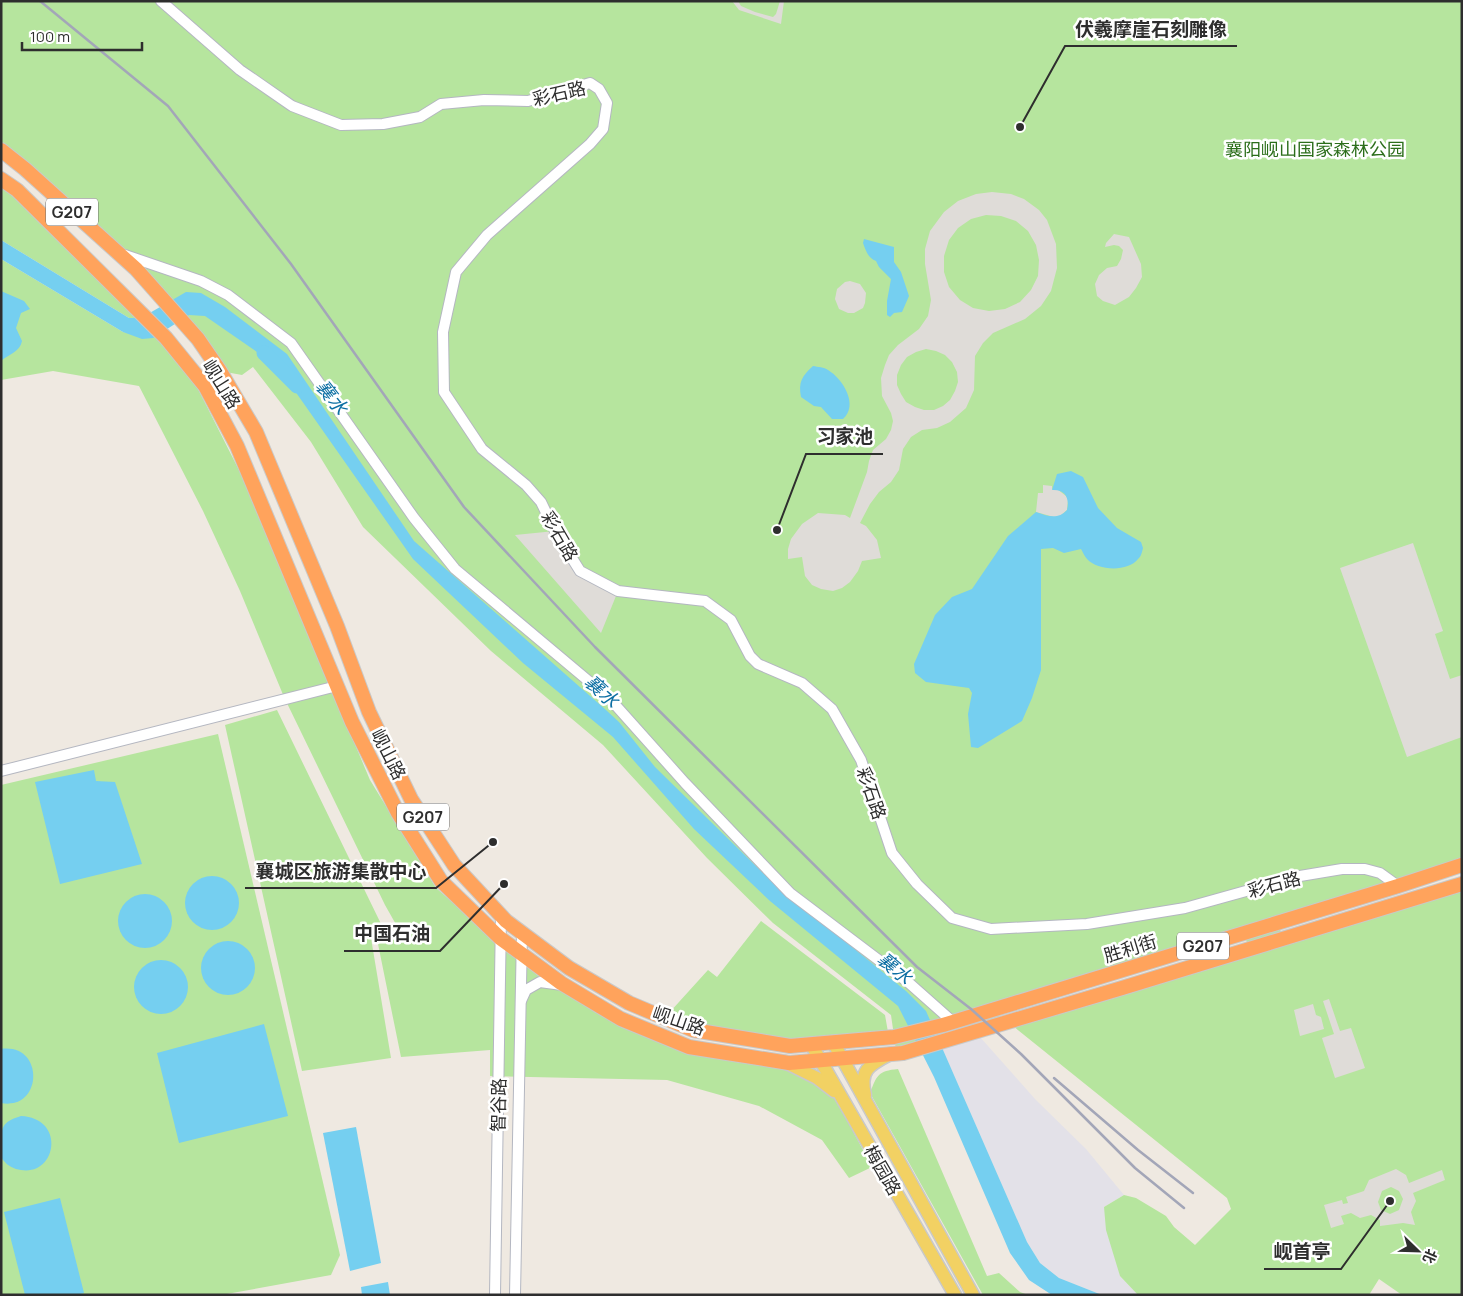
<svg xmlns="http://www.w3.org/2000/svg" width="1463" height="1296" viewBox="0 0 1463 1296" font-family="Manrope,'Noto Sans SC',sans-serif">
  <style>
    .industrial { fill: #e3e1e8 }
    .green { fill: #b6e59e }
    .plaza { fill: #dfdcd8; fill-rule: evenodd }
    .water { fill: #75cff0 }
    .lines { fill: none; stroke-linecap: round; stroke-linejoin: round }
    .river { stroke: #75cff0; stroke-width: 15 }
    .minor-casing { stroke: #b4b7c1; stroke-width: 12 }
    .major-casing { stroke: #c9c9c9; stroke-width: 15 }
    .highway-casing { stroke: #c9c9c9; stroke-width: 16 }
    .minor { stroke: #fff; stroke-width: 10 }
    .major { stroke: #f2d163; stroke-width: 12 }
    .highway { stroke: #ffa35c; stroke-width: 14 }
    .rail { stroke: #a3a6b8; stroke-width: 2.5 }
    .labels { text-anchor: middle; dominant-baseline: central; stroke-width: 5; stroke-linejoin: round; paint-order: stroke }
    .shield { fill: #fff; stroke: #6d6d6d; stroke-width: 1 }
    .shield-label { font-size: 16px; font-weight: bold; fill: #2e2e2e }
    .street-label { font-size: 18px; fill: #2e2e2e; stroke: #fff }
    .park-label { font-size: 18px; fill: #2c6e1b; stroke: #fff }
    .water-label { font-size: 19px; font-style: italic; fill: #0d6fa3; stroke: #fff }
    .leader { fill: none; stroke: #2e2e2e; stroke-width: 2 }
    .callout-dot { fill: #2e2e2e; stroke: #fff; stroke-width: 2 }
    .callout-label { font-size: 19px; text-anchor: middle; font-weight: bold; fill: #2e2e2e; stroke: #fff; stroke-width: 5; stroke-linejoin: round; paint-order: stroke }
  </style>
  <rect width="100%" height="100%" fill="#efe9e1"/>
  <path class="industrial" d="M980 1037 1035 1099 1086 1149 1124 1195 1104 1207 1120 1276 1138 1295H1102L1059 1278 1040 1263 1027 1242 942 1048Z"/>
  <g class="green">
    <path d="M1 1H1462V865L1278 923 1283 939 1462 884V1295H1402L1379 1279 1369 1295H1138L1120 1276 1106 1230 1104 1207 1124 1195 1136 1198 1166 1216 1174 1227 1195 1245 1231 1209 1227 1198 1008 1022 1249 949 1244 933 997 1008 987 1004 1011 1028 902 1061 896 1050 891 1015 773 923 707 858 603 745 491 651 363 527 311 442 253 367 242 375 220 371 181 320 1 150Z"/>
    <path d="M1 179 141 318H129L1 240Z"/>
    <path d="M1 259 123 332 156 336 198 389 242 476 370 780 436 888 537 975 623 1028 684 1051 821 1071 872 1167 849 1178 822 1140 759 1106 667 1080 490 1076V1050L401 1057 378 944 402 935 385 905 284 697 240 591 203 511 139 386 53 371 1 380Z"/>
    <path d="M277 710 383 928 370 932 391 1058 302 1071 225 725Z"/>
    <path d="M218 734 340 1255 331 1275 221 1295H1V785Z"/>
    <path d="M761 921 885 1015 888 1032 789 1043 693 1024 669 1013 708 970 717 977Z"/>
    <path d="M898 1069 987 1276 999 1273 1020 1292 1028 1295H983L870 1093C877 1075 878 1071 898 1069Z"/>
  </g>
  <g class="plaza">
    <path d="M732 1H738L741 6 755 12 773 17 776 14 780 1H784L781 24 739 10Z"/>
    <path d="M992 192 1011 194 1024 199 1039 210 1047 220 1056 244 1057 268 1051 291 1041 306 1025 319 993 333 983 343 975 356 974 390 966 408 950 422 937 428 922 430 911 437 903 449 899 470 891 482 879 492 870 504 860 523 866 526 877 540 881 558 862 561 858 571 850 582 842 588 833 591 821 589 812 585 805 576 802 557 788 559V549L791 539 802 524 818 513 845 515 850 518 867 472 869 461 873 450 886 439 891 430 893 421 891 413 882 396 881 378 885 365 889 355 898 345 919 329 928 316 931 300 925 264V249L930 231 944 212 958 201 976 194ZM986 215 1001 216 1016 221 1028 231 1036 245 1039 260 1038 276 1031 290 1020 302 1005 309 989 311 973 308 960 300 949 287 944 272V256L949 240 958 228 971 219ZM926 349 936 351 945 355 952 362 957 372 958 382 955 391 950 400 943 406 934 410H924L915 407 906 402 901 394 897 385V375L901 365 907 357 916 352Z"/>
    <path d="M1114 234 1129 237 1141 264 1142 277 1136 288 1129 297 1115 305 1103 301 1097 296 1095 284 1099 275 1107 268 1117 266 1121 259 1123 250 1119 246 1114 245 1105 247 1106 243Z"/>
    <path d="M850 281 860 284 866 293 865 303 863 308 854 313H848L839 309 835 299 837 289 845 282Z"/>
    <path d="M1043 485 1052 486V489H1057L1066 496 1068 499 1067 510 1060 516 1054 517 1036 512 1038 493H1043Z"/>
    <path d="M555 531 580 571 618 591 601 633 515 535Z"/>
    <path d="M1413 543 1443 631 1435 634 1450 679 1462 675V737L1407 757 1340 568Z"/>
    <path d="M1329 999 1340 1031 1351 1028 1365 1068 1335 1078 1322 1038 1334 1034 1323 1001Z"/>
    <path d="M1313 1004 1316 1015 1321 1017 1324 1029 1300 1036 1294 1010Z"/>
    <path d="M1396 1169 1406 1175 1409 1183 1442 1170 1445 1180 1413 1193 1416 1201 1411 1212 1415 1225 1403 1223 1380 1226V1220L1371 1215 1360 1218 1351 1213 1341 1216 1344 1224 1331 1228 1324 1205 1342 1200 1343 1204 1348 1203 1346 1197 1364 1191 1369 1180ZM1391 1187 1399 1191 1403 1199 1399 1210 1390 1214 1381 1210 1378 1202 1382 1191Z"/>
  </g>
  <g class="water">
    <path d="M864 239 894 247V262L901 272 909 296 902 312 894 313 890 317 887 315V301L891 279 879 267 876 261C868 258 866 251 863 243Z"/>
    <path d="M1 240 129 318H141L186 292 201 293 225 307 287 354 414 541 606 710 619 722 655 767 770 880 906 991 926 1011 1027 1242 1040 1263 1059 1278 1102 1295H1052L1029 1280 1010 1253 934 1077 898 1006 770 901 694 829 613 737 523 663 413 559 290 384 283 370 205 316 189 315 153 338 142 339 123 332 1 259Z"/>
    <path d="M1 291 24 301 30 309 21 313 16 328 22 341C20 352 9 354 1 361Z"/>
    <path d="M813 366C818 367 824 367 828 370 843 379 859 405 843 419H832L821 407 814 406 801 397C798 382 802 376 813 366Z"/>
    <path d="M1071 471 1083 477 1098 508 1117 528 1141 542 1143 548C1142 552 1141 557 1138 559 1128 572 1098 571 1087 559 1084 556 1083 552 1081 549L1064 553 1053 548 1041 549V670L1032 698 1022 721 978 748 971 747 968 714 972 693 969 688 926 682 915 673 914 664 935 615 952 597 972 589 1008 536 1036 512C1047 516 1058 520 1067 510 1070 498 1065 489 1052 490L1057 474Z"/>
    <path d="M94 770 96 781 115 782 142 864 60 884 35 782Z"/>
    <circle cx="212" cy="903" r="27"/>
    <circle cx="145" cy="921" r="27"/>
    <circle cx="228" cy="968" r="27"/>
    <circle cx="161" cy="987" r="27"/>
    <path d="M264 1024 288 1116 179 1143 157 1053Z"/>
    <path d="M1 1049C45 1043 43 1111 1 1103Z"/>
    <path d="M21 1116C66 1118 57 1176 21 1170 14 1169 8 1166 4 1161 0 1157 1 1153 1 1147 1 1128 1 1122 21 1116Z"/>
    <path d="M356 1127 381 1263 350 1271 323 1133Z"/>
    <path d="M60 1198 84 1293 77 1295H25L4 1212Z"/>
    <path d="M388 1282 390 1295H362L361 1287Z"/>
  </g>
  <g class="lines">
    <path class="river" d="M264 353 297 386"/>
    <defs>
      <g id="minor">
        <path d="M161 1 240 70 292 106 341 125 383 124 420 117 441 104 484 100 528 101 590 83 599 89 607 103 603 129 590 144 487 235 456 272 443 332 444 392 482 449 526 485 541 502 555 531 580 571 618 591 705 601 731 620 750 656 758 664 802 683 832 709 861 760 892 853 917 884 952 918 991 929 1087 924 1185 908 1300 876 1342 869H1365L1380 873 1398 886"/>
        <path d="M125 255 201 281 228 295 291 343 414 518 455 569 610 699 685 783 790 893 909 983 953 1022"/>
        <path d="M1 771 337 686"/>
        <path d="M521 1001 526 990 540 982 562 985"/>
        <path d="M495 1295 501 916"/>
        <path d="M515 1295 522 933"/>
      </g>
      <g id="major">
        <path d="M833 1042 973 1295"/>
        <path d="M811 1044 955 1295"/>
        <path d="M785 1062 817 1078 834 1091"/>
        <path d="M865 1095C859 1070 869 1065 890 1054"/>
      </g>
      <g id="highway">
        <path d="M1 150 25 169 136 269 198 339 220 371 256 432 337 626 369 712 411 799 454 865 506 921 569 968 629 1003 693 1030 790 1046 894 1037 943 1025 1398 886 1462 865"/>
        <path d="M1 179 17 190 166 338 205 386 237 446 352 722 398 813 441 881 500 938 561 983 621 1019 689 1047 789 1063 903 1053 1122 988 1462 884"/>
      </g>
    </defs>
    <use href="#minor" class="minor-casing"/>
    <use href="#major" class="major-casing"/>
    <use href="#highway" class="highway-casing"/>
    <use href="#minor" class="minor"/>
    <use href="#major" class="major"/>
    <use href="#highway" class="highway"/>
    <g class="rail">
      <path d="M40 1 168 106 291 264 464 507 595 647 917 967 971 1009 1021 1054 1135 1168 1184 1208"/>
      <path d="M1054 1078 1138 1150 1193 1193"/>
    </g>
  </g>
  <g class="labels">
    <g class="shield">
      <rect x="46" y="198.5" width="52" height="27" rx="4"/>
      <rect x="397" y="803.5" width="52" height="27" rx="4"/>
      <rect x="1177" y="932.5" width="52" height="27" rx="4"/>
    </g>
    <g class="shield-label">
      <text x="72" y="212">G207</text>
      <text x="423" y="817">G207</text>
      <text x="1203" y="946">G207</text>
    </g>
    <g class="street-label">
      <text transform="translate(559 93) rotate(-13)">彩石路</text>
      <text transform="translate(222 384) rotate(58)">岘山路</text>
      <text transform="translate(560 536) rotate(60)">彩石路</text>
      <text transform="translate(389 754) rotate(63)">岘山路</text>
      <text transform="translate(872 793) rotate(71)">彩石路</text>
      <text transform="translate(1274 884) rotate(-15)">彩石路</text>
      <text transform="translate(1130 948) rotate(-17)">胜利街</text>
      <text transform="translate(679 1020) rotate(19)">岘山路</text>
      <text transform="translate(498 1105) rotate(-89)">智谷路</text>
      <text transform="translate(883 1170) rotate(60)">梅园路</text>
    </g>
    <g class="park-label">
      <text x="1315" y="149">襄阳岘山国家森林公园</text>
    </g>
    <g class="water-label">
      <text transform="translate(332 397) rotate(52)">襄水</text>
      <text transform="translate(602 691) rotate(42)">襄水</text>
      <text transform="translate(895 968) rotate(40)">襄水</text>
    </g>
  </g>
  <path class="leader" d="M1020 127L1065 46H1237M777 530L806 454H883M493 842L436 888H245M504 884L440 951H344M1390 1201L1341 1269H1264"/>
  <g class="callout-dot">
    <circle cx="1020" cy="127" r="5"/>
    <circle cx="777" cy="530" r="5"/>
    <circle cx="493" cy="842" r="5"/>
    <circle cx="504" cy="884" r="5"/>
    <circle cx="1390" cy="1201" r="5"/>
  </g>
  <g class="callout-label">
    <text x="1151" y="36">伏羲摩崖石刻雕像</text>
    <text x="845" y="443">习家池</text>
    <text x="341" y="878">襄城区旅游集散中心</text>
    <text x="392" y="940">中国石油</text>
    <text x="1302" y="1258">岘首亭</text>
  </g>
  <rect width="1463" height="1296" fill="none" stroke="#2e2e2e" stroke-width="5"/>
  <g transform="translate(1418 1251) rotate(113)" stroke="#ffffff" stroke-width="4" paint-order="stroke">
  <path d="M0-4L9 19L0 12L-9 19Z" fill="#2e2e2e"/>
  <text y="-8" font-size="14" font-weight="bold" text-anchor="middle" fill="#2e2e2e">北</text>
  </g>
  <path d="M22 42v8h120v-8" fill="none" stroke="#2e2e2e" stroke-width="2.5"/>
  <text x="30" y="42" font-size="15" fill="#2e2e2e" stroke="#ffffff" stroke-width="4" paint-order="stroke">100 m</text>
</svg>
